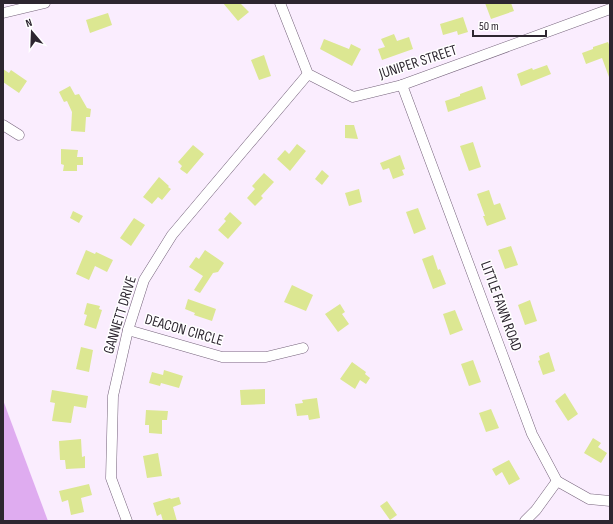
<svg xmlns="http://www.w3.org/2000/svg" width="613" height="524" viewBox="0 0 613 524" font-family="'Sofia Sans Condensed',sans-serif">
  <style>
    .forest { fill: #dfacf0 }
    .building { fill: #dce792 }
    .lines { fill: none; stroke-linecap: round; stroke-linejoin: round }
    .minor-casing { stroke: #76647c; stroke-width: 11 }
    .minor { stroke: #fff; stroke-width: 10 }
    .labels { text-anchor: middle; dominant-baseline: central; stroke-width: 3; stroke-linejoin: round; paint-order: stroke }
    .street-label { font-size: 15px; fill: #2d2630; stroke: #fff }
  </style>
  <rect width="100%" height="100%" fill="#faedfe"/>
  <path class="forest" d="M3 400 48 521H3Z"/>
  <g class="building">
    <path d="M223 3H240L249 12 238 21Z"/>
    <path d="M485 3H511L514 11 491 19Z"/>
    <path d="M108 13 112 25 90 33 86 20Z"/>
    <path d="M463 17 468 32 458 35 457 31 443 35 440 24Z"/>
    <path d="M394 34 397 41 409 37 413 49 382 60 378 49 385 47 381 39Z"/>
    <path d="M324 39 349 49 351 44 361 49 352 66 320 49Z"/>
    <path d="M608 42 610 47 609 77 602 58 586 64 582 53 593 49V47Z"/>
    <path d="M264 55 271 76 259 80 251 60Z"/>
    <path d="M547 65 551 74 521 86 517 74 532 68 533 70Z"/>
    <path d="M3 69 9 73 11 70 27 81 19 93 3 82Z"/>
    <path d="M70 86 75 95 79 94 87 108 91 109 90 117H86L85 132 71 131 72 112 67 101 64 102 59 92Z"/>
    <path d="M482 86 486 99 448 112 445 101 460 96V94Z"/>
    <path d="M345 125H354L358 139 345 138Z"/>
    <path d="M473 142 481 167 469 171 460 146Z"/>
    <path d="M297 144 306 151 290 171 277 159 285 150 289 154Z"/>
    <path d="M193 145 204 154 187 174 180 169 182 166 178 162Z"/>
    <path d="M61 149 78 150 77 157H83V165H77V171H63L64 165 61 164Z"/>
    <path d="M400 155 405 169 402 170 404 175 393 179 389 168 383 170 380 163Z"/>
    <path d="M322 170 329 176 322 185 315 179Z"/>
    <path d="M264 173 274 182 261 196 263 198 255 206 247 198 255 189 252 186Z"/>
    <path d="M159 177 169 186 168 187 171 189 162 200 158 197 152 204 143 197Z"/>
    <path d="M359 189 362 202 349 206 345 193Z"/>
    <path d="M489 190 494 205 500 203 506 219 487 226 483 216H485L477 194Z"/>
    <path d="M418 208 426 229 414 234 406 212Z"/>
    <path d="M73 211 83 216 79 223 70 218Z"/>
    <path d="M230 212 242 223 228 239 218 230 226 221 224 219Z"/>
    <path d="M134 218 145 225 131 246 120 238Z"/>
    <path d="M511 246 518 265 505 269 498 250Z"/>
    <path d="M86 250 95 254 96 252 113 260 107 272 95 266 89 280 76 274Z"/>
    <path d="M205 250 224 263 218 272 213 273 200 293 194 290 203 276 189 267 196 257 199 259Z"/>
    <path d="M433 255 438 270 440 269 446 284 433 289 422 259Z"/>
    <path d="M292 285 313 295 306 311 284 302Z"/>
    <path d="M188 299 216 309 212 321 194 315 195 313 185 309Z"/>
    <path d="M530 300 537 321 525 325 518 305Z"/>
    <path d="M87 303 100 306 99 309 102 310 96 329 84 325 87 315 84 314Z"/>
    <path d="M340 304 345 312 342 314 349 324 338 332 325 314Z"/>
    <path d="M455 310 463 330 450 335 443 314Z"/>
    <path d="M81 347 93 350 89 372 76 369Z"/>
    <path d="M549 352 555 371 543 375 538 361 540 360 539 356Z"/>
    <path d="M473 360 481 382 469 386 461 364Z"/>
    <path d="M352 362 366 372 365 374 370 378 366 384 360 380 355 389 340 379Z"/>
    <path d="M164 370 183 376 179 388 161 383 160 386 149 383 152 372 163 375Z"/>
    <path d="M265 389V404L241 405 240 390Z"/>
    <path d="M52 390 88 396 86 408 74 406 71 423 52 421 55 403 50 402Z"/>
    <path d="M565 393 578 414 568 421 555 401Z"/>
    <path d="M317 398 320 418 309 420 308 415 297 416 295 404 303 403 302 400Z"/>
    <path d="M491 409 499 428 486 432 479 413Z"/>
    <path d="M146 410 168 411 167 420H162V434L149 433V425H145Z"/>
    <path d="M593 438 601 443 598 447 607 453 601 463 584 453Z"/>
    <path d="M81 439 82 457 85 456V468L66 469 65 460H60L59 441Z"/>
    <path d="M158 453 162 476 147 478 143 456Z"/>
    <path d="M509 460 520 479 509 485 502 472 496 476 492 469Z"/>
    <path d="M89 484 92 495 81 498 84 512 71 515 68 500 62 502 59 491Z"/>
    <path d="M179 497 181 504 173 507 177 521H163L161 514 157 516 153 503 170 498 171 499Z"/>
    <path d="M387 501 397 515 390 520 380 506Z"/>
  </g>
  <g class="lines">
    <defs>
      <g id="minor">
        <path d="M280 3 308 74 353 97 402 85 610 9"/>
        <path d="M3 13 45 3"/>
        <path d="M402 85 532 434 557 481 589 499 610 501"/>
        <path d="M3 125 19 135"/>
        <path d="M128 330 222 357H266L303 348"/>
        <path d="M127 521 111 478 113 396 128 330 144 280 172 235 308 74"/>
        <path d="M525 521 536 510 557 481"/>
      </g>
    </defs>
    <use href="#minor" class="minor-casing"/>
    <use href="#minor" class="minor"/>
  </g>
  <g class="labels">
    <g class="street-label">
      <text transform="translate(418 62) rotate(-18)">JUNIPER STREET</text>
      <text transform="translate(501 306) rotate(70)">LITTLE FAWN ROAD</text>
      <text transform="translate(120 315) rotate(-73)">GANNETT DRIVE</text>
      <text transform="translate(184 330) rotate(16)">DEACON CIRCLE</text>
    </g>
  </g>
  <rect width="613" height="524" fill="none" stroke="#2d2630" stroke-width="8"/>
  <g transform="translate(32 32) rotate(341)" stroke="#ffffff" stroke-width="3" paint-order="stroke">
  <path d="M0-3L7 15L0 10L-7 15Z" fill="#2d2630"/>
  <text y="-6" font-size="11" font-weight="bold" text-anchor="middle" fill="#2d2630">N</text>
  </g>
  <path d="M473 30v6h73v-6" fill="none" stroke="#2d2630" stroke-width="2"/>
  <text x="479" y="30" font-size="12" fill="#2d2630" stroke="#ffffff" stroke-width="3" paint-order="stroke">50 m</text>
</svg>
